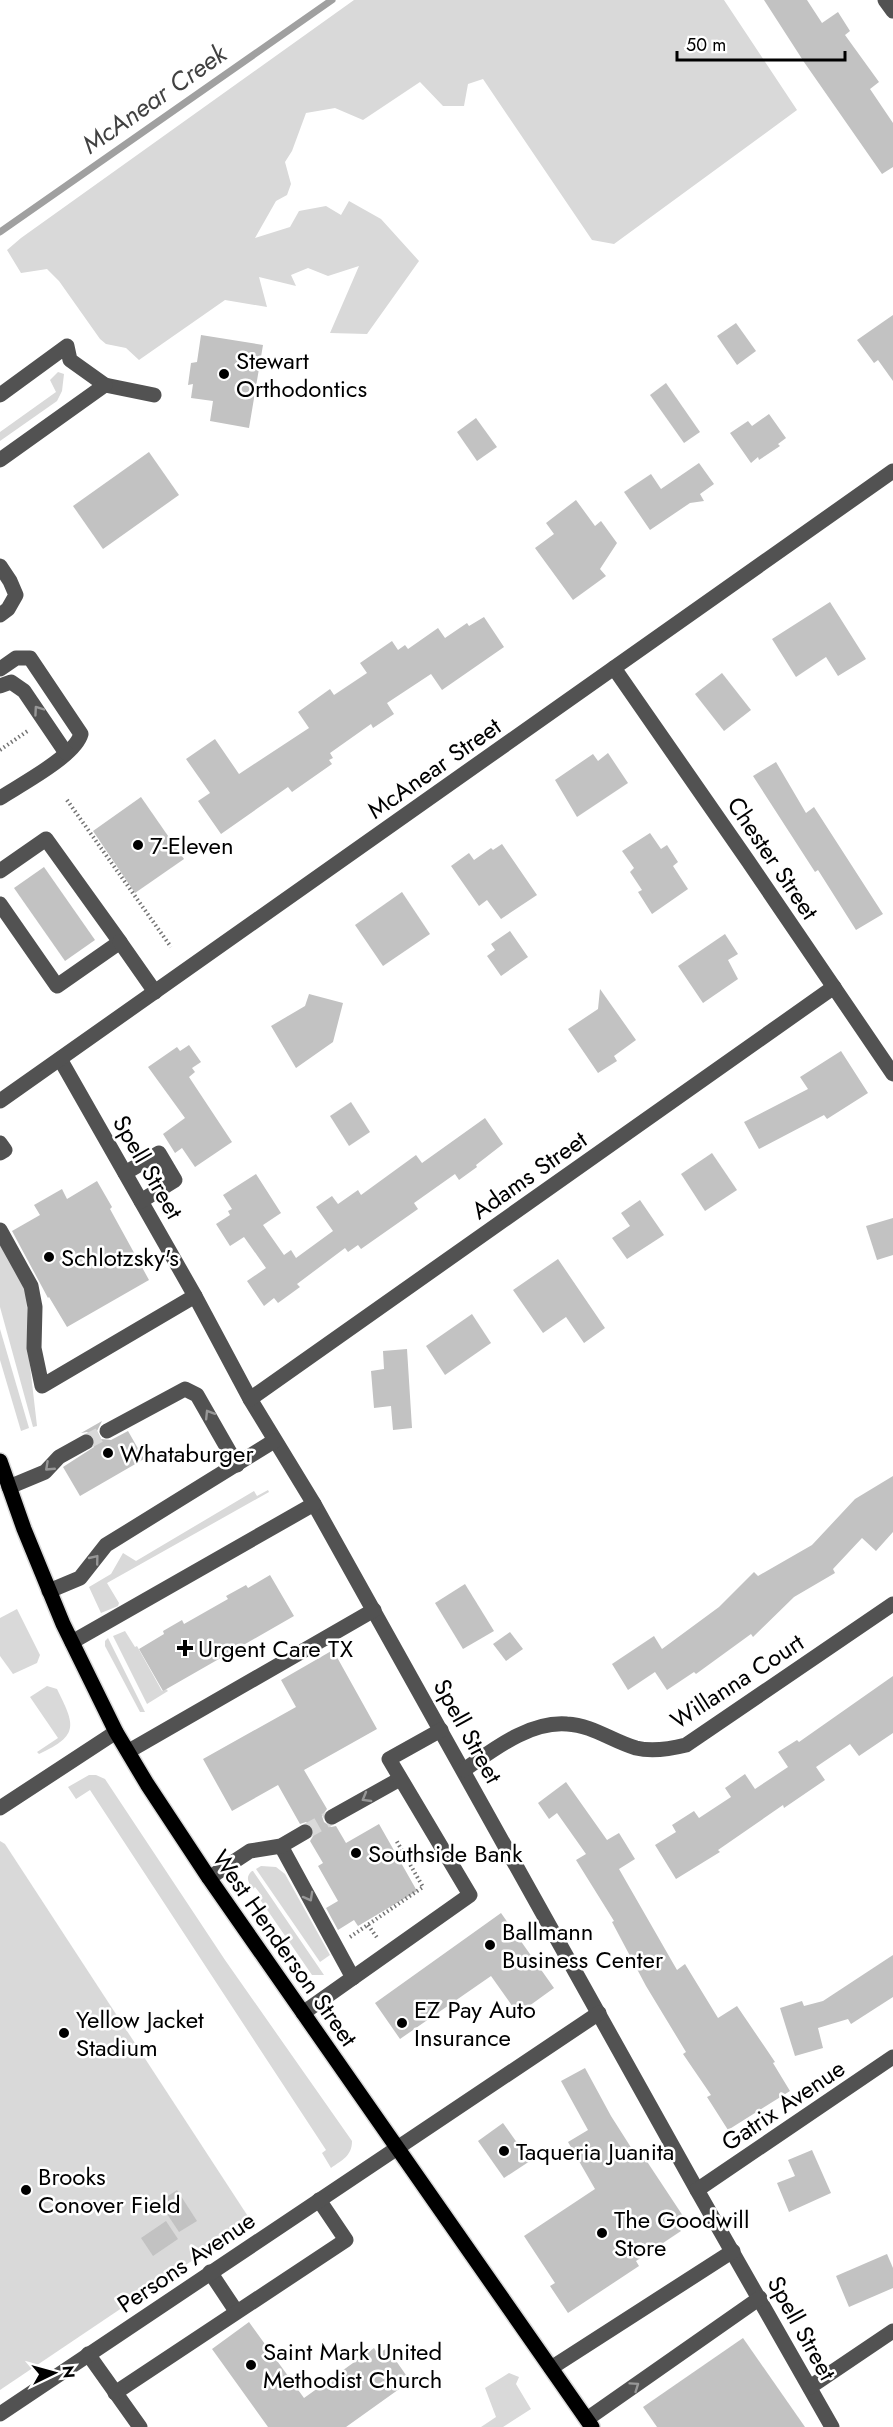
<svg xmlns="http://www.w3.org/2000/svg" width="893" height="2427" viewBox="0 0 893 2427" font-family="Jost,sans-serif">
  <style>
    .green { fill: #d9d9d9 }
    .lines { fill: none; stroke-linecap: round; stroke-linejoin: round }
    .stream { stroke: #a0a0a0; stroke-width: 7 }
    .building { fill: #c2c2c2 }
    .minor-tunnel { stroke: #d9d9d9; stroke-width: 15; stroke-dasharray: 15 8; stroke-linecap: butt }
    .major-casing { stroke: #dbdbdb; stroke-width: 18 }
    .path { stroke: #747474; stroke-width: 4; stroke-dasharray: 1.5 3; stroke-linecap: butt }
    .minor { stroke: #525252; stroke-width: 15 }
    .major { stroke: #000; stroke-width: 15 }
    .oneway { stroke: #979797 }
    .poi-dot { fill: #000; stroke: #fff; stroke-width: 2 }
    .labels { text-anchor: middle; dominant-baseline: central; stroke-width: 5; stroke-linejoin: round; paint-order: stroke }
    .poi-label { font-size: 24px; fill: #000; stroke: #fff; text-anchor: start }
    .street-label { font-size: 24px; fill: #000; stroke: #fff }
    .water-label { font-size: 26px; font-style: italic; fill: #414141; stroke: #fff }
  </style>
  <rect width="100%" height="100%" fill="#fff"/>
  <g class="green">
    <path d="M354 0H724L797 110 614 244 592 240 483 79 468 84 464 106H443L420 82 363 120 335 108 306 113 292 151 285 162 291 184 287 195 276 201 255 238 290 227 299 211 326 206 341 215 349 201 381 219 419 261 367 334 330 333 359 266 328 276 308 268 291 275 296 286 259 277 267 307 225 300 139 360 126 348 106 344 100 339 59 281 47 269 21 273 7 250 21 238Z"/>
    <path d="M58 372 64 374 62 391 57 401 0 441V432L56 392 50 380Z"/>
    <path d="M0 1242 26 1287 29 1357 37 1426 33 1427 0 1307Z"/>
    <path d="M0 1329 29 1428 21 1431 0 1360Z"/>
    <path d="M268 1490 269 1492 107 1583 119 1603 118 1606 101 1613 89 1587 111 1574 123 1553 136 1561 254 1491 257 1496Z"/>
    <path d="M17 1609 40 1655 37 1663 13 1674 0 1656V1618Z"/>
    <path d="M125 1631 135 1647 137 1646 162 1691 166 1689 168 1691 147 1704 113 1636Z"/>
    <path d="M108 1638 145 1712H140L105 1646V1641Z"/>
    <path d="M47 1686 57 1689C74 1724 81 1735 39 1754L37 1752 58 1738 30 1697Z"/>
    <path d="M89 1775H96L105 1779 225 1960 352 2141C352 2156 342 2160 331 2168L322 2153 326 2150 90 1790 76 1799 68 1787Z"/>
    <path d="M0 1841 5 1844 251 2221 0 2390Z"/>
    <path d="M261 1866 276 1867 285 1874 330 1955 320 1962 256 1869Z"/>
    <path d="M252 1871H253L324 1975H312L259 1898 262 1896 255 1887 253 1889C248 1882 245 1877 252 1871Z"/>
    <path d="M509 2373 519 2377 516 2384 531 2409 503 2427H481L496 2417 485 2388Z"/>
  </g>
  <g class="lines">
    <path class="stream" d="M0 232 332 0"/>
  </g>
  <g class="building">
    <path d="M764 0H807L822 23 838 12 850 31 845 35 879 82 870 89 893 123V167L882 174 804 62Z"/>
    <path d="M893 315V381L878 360 874 363 857 340Z"/>
    <path d="M736 323 756 351 737 365 717 336Z"/>
    <path d="M201 335 263 345 249 428 210 421 213 401 191 398 193 384 188 385 191 363 197 362Z"/>
    <path d="M666 383 700 432 684 443 650 395Z"/>
    <path d="M769 414 786 438 778 444 780 446 759 460 758 457 751 463 730 433 748 421 752 426Z"/>
    <path d="M476 418 497 447 477 461 457 432Z"/>
    <path d="M149 452 179 495 103 549 73 506Z"/>
    <path d="M699 463 714 484 700 494 704 501 690 503 650 530 624 492 651 474 661 489Z"/>
    <path d="M576 500 595 526 601 521 617 543 600 569 606 576 573 600 535 548 554 534 546 523Z"/>
    <path d="M830 602 866 659 838 676 826 657 796 677 772 639Z"/>
    <path d="M484 617 504 647 442 690 431 674 387 703 394 714 373 728 371 724 330 753 333 758 329 760 332 764 292 792 288 787 221 834 198 801 210 793 186 759 215 739 239 774 309 728 298 712 330 689 334 695 367 673 360 663 392 641 398 650 405 645 408 649 438 628 445 638 467 623 469 626Z"/>
    <path d="M722 673 751 710 724 731 695 694Z"/>
    <path d="M608 753 628 783 577 817 555 780 593 754 598 761Z"/>
    <path d="M776 762 806 813 814 807 883 914 856 930 818 870 815 872 753 776Z"/>
    <path d="M141 797 184 859 135 893 93 831Z"/>
    <path d="M650 833 661 849 667 845 678 862 673 866 688 889 652 914 638 892 642 890 630 872 634 868 622 851Z"/>
    <path d="M502 844 537 895 501 919 487 900 479 906 451 866 469 853 474 860 491 848 493 850Z"/>
    <path d="M44 867 95 940 65 961 14 888Z"/>
    <path d="M402 892 430 934 383 966 355 925Z"/>
    <path d="M510 931 528 957 501 976 487 956 495 950 491 944Z"/>
    <path d="M725 934 738 954 728 960 738 979 703 1003 678 966Z"/>
    <path d="M600 989 636 1040 614 1056 617 1061 598 1073 568 1029 598 1009Z"/>
    <path d="M309 994 343 1003 333 1042 296 1068 271 1026 305 1006Z"/>
    <path d="M189 1045 201 1062 192 1068 195 1072 189 1077 232 1142 195 1167 182 1148 175 1153 163 1134 185 1118 148 1067 177 1047 180 1051Z"/>
    <path d="M841 1051 868 1093 827 1119 824 1115 759 1149 744 1122 808 1089 800 1077Z"/>
    <path d="M351 1102 370 1132 349 1146 330 1116Z"/>
    <path d="M485 1118 503 1144 476 1165 477 1167 459 1180 455 1174 414 1203 418 1209 361 1249 358 1245 348 1252 345 1248 297 1284 300 1287 278 1303 274 1298 264 1306 247 1281 266 1268 244 1237 230 1246 216 1224 230 1215 228 1211 232 1209 223 1195 256 1174 281 1213 263 1225 284 1255 291 1250 296 1258 333 1231 316 1207 332 1196 338 1204 358 1190 361 1195 416 1155 422 1163Z"/>
    <path d="M712 1153 737 1190 705 1211 681 1174Z"/>
    <path d="M97 1181 112 1207 110 1209 149 1280 67 1327 49 1297 48 1298 12 1231 40 1215 34 1205 62 1189 67 1199Z"/>
    <path d="M640 1200 664 1235 627 1259 612 1238 630 1226 621 1213Z"/>
    <path d="M893 1218V1255L877 1260 866 1226Z"/>
    <path d="M558 1259 605 1328 584 1343 566 1317 543 1333 513 1290Z"/>
    <path d="M472 1314 491 1343 445 1375 426 1346Z"/>
    <path d="M407 1349 412 1428 393 1430 391 1406 374 1408 371 1371 384 1369 383 1351Z"/>
    <path d="M102 1421 97 1431 101 1439 111 1440 128 1431 144 1459 80 1496 63 1467 94 1447V1437L87 1432 81 1433Z"/>
    <path d="M893 1476V1532L876 1551 862 1538 833 1569 835 1573 794 1597 753 1637 751 1634 696 1674 694 1672 667 1690 655 1672 628 1690 612 1664 654 1636 662 1649 719 1607 754 1572 758 1576 812 1545 855 1499Z"/>
    <path d="M270 1575 294 1616 163 1691 139 1649 164 1634 163 1631 182 1620 184 1624 228 1599 226 1596 246 1585 248 1588Z"/>
    <path d="M465 1584 494 1631 463 1649 435 1603Z"/>
    <path d="M510 1632 523 1649 506 1661 493 1644Z"/>
    <path d="M333 1650 377 1729 304 1770 327 1809 322 1816 324 1822 331 1827 336 1826 346 1843 379 1824 417 1891 358 1926 354 1920 338 1930 326 1908 338 1901 318 1866 323 1863 310 1841 315 1833 313 1827 306 1822 300 1824 278 1785 232 1811 203 1759 296 1707 281 1680Z"/>
    <path d="M893 1676V1733L859 1756 850 1744 816 1767 825 1780 784 1808 783 1805 718 1850 720 1852 676 1879 655 1845 676 1832 672 1825 694 1811 699 1818 731 1797 725 1788 745 1774 755 1789 788 1767 778 1752 797 1740 799 1742Z"/>
    <path d="M566 1782 607 1840 619 1833 635 1859 619 1869 677 1970 685 1964 718 2018 737 2006 775 2062 773 2063 790 2091 728 2130 707 2097 711 2095 683 2054 686 2052 646 1986 612 1922 614 1921 576 1860 586 1854 557 1813 549 1819 538 1803Z"/>
    <path d="M501 1913 554 1988 518 2014 491 1976 400 2039 375 2003Z"/>
    <path d="M893 1955V1997L851 2024 848 2019 818 2028 823 2048 795 2056 780 2008 802 2001 804 2006 823 2001Z"/>
    <path d="M585 2068 611 2116 639 2160 644 2157 685 2219 677 2225 681 2231 636 2261 639 2266 568 2313 550 2286 555 2283 524 2236 595 2189 568 2142 588 2130 561 2081Z"/>
    <path d="M503 2123 530 2161 504 2178 478 2141Z"/>
    <path d="M812 2150 831 2193 789 2212 777 2183 795 2176 788 2160Z"/>
    <path d="M177 2190 197 2221 179 2232 159 2202Z"/>
    <path d="M166 2221 178 2239 153 2256 141 2238Z"/>
    <path d="M887 2254 893 2268V2288L849 2307 836 2276Z"/>
    <path d="M249 2322 304 2398 374 2348 378 2354 387 2348 406 2375 398 2381 402 2387 346 2427H268L212 2349Z"/>
    <path d="M743 2338 805 2427H657L643 2407Z"/>
  </g>
  <g class="lines">
    <g class="minor-tunnel">
      <path d="M86 1442 107 1431"/>
      <path d="M305 1832 332 1817"/>
    </g>
    <defs>
      <path id="major" d="M0 1461 24 1529 63 1624 116 1732 147 1784 209 1878 592 2427"/>
    </defs>
    <use href="#major" class="major-casing"/>
    <g class="path">
      <path d="M0 750 29 730"/>
      <path d="M67 800 171 947"/>
      <path d="M368 1925 378 1939"/>
      <path d="M350 1937 423 1887 396 1840"/>
    </g>
    <g class="minor">
      <path d="M885 0 893 11"/>
      <path d="M0 395 67 346 70 360 105 385 154 395"/>
      <path d="M0 460 105 385"/>
      <path d="M0 566 10 581 16 595 8 609 0 615"/>
      <path d="M614 668 748 861 893 1074"/>
      <path d="M0 669 16 658H30L81 734C75 756 20 785 0 798"/>
      <path d="M0 686 11 682 24 691 66 753"/>
      <path d="M0 871 46 839 120 942 57 986 0 904"/>
      <path d="M120 942 155 992"/>
      <path d="M60 1059 195 1296 250 1399 314 1504 697 2190 832 2427"/>
      <path d="M0 1101 893 471"/>
      <path d="M0 1143 5 1150 0 1153"/>
      <path d="M125 1173 159 1153 175 1180 141 1201"/>
      <path d="M0 1230 31 1286 35 1307 34 1348 42 1386 195 1296"/>
      <path d="M250 1399 834 987"/>
      <path d="M107 1431 185 1389 197 1395 237 1465"/>
      <path d="M9 1487 45 1472 59 1457 86 1442"/>
      <path d="M49 1591 80 1578 106 1545 274 1441"/>
      <path d="M72 1642 314 1504"/>
      <path d="M129 1751 374 1610"/>
      <path d="M464 1770C493 1750 529 1721 567 1724 592 1725 612 1741 636 1748 653 1752 670 1749 686 1745L893 1604"/>
      <path d="M0 1808 116 1732"/>
      <path d="M332 1817 400 1779"/>
      <path d="M281 1846 353 1978"/>
      <path d="M209 1878 250 1851 281 1846 305 1832"/>
      <path d="M303 2013 470 1895 389 1759 441 1730"/>
      <path d="M697 2190 893 2057"/>
      <path d="M210 2272 236 2311"/>
      <path d="M88 2354 140 2427"/>
      <path d="M551 2368 733 2251"/>
      <path d="M810 2387 893 2331"/>
      <path d="M115 2393 346 2240 319 2200"/>
      <path d="M0 2414 599 2013"/>
      <path d="M587 2419 760 2298"/>
    </g>
    <use href="#major" class="major"/>
  </g>
  <defs><path id="oneway-chevron" d="M-2-3.5L2.5 0L-2 3.5" fill="none" stroke-width="1.6" stroke-linecap="round" stroke-linejoin="round" transform="scale(1.5)"/></defs>
  <g class="oneway">
    <use href="#oneway-chevron" transform="translate(38 710) rotate(-125)"/>
    <use href="#oneway-chevron" transform="translate(209 1414) rotate(-122)"/>
    <use href="#oneway-chevron" transform="translate(49 1467) rotate(137)"/>
    <use href="#oneway-chevron" transform="translate(95 1559) rotate(-51)"/>
    <use href="#oneway-chevron" transform="translate(366 1798) rotate(150)"/>
    <use href="#oneway-chevron" transform="translate(309 1897) rotate(61)"/>
    <use href="#oneway-chevron" transform="translate(635 2386) rotate(-35)"/>
  </g>
  <g class="poi-dot">
    <circle cx="224" cy="374" r="6"/>
    <circle cx="138" cy="845" r="6"/>
    <circle cx="49" cy="1257" r="6"/>
    <circle cx="108" cy="1453" r="6"/>
    <path d="M182 1639h6v6h6v6h-6v6h-6v-6h-6v-6h6z"/>
    <circle cx="356" cy="1853" r="6"/>
    <circle cx="490" cy="1945" r="6"/>
    <circle cx="402" cy="2023" r="6"/>
    <circle cx="64" cy="2033" r="6"/>
    <circle cx="504" cy="2151" r="6"/>
    <circle cx="26" cy="2190" r="6"/>
    <circle cx="602" cy="2233" r="6"/>
    <circle cx="251" cy="2365" r="6"/>
  </g>
  <g class="labels">
    <g class="poi-label">
      <text x="236" y="360">Stewart<tspan x="236" dy="28">Orthodontics</tspan></text>
      <text x="150" y="845">7-Eleven</text>
      <text x="61" y="1257">Schlotzsky's</text>
      <text x="120" y="1453">Whataburger</text>
      <text x="198" y="1648">Urgent Care TX</text>
      <text x="368" y="1853">Southside Bank</text>
      <text x="502" y="1931">Ballmann<tspan x="502" dy="28">Business Center</tspan></text>
      <text x="414" y="2009">EZ Pay Auto<tspan x="414" dy="28">Insurance</tspan></text>
      <text x="76" y="2019">Yellow Jacket<tspan x="76" dy="28">Stadium</tspan></text>
      <text x="516" y="2151">Taqueria Juanita</text>
      <text x="38" y="2176">Brooks<tspan x="38" dy="28">Conover Field</tspan></text>
      <text x="614" y="2219">The Goodwill<tspan x="614" dy="28">Store</tspan></text>
      <text x="263" y="2351">Saint Mark United<tspan x="263" dy="28">Methodist Church</tspan></text>
    </g>
    <g class="street-label">
      <text transform="translate(434 768) rotate(-35)">McAnear Street</text>
      <text transform="translate(773 858) rotate(56)">Chester Street</text>
      <text transform="translate(148 1167) rotate(60)">Spell Street</text>
      <text transform="translate(529 1175) rotate(-35)">Adams Street</text>
      <text transform="translate(737 1681) rotate(-33)">Willanna Court</text>
      <text transform="translate(468 1731) rotate(61)">Spell Street</text>
      <text transform="translate(285 1948) rotate(55)">West Henderson Street</text>
      <text transform="translate(783 2105) rotate(-34)">Gatrix Avenue</text>
      <text transform="translate(186 2262) rotate(-34)">Persons Avenue</text>
      <text transform="translate(802 2328) rotate(61)">Spell Street</text>
    </g>
    <g class="water-label">
      <text transform="translate(154 99) rotate(-35)">McAnear Creek</text>
    </g>
  </g>
  <g transform="translate(54 2373) rotate(85)" stroke="#ffffff" stroke-width="4.5" paint-order="stroke">
  <path d="M0-4.5L10 22L0 15L-10 22Z" fill="#000000"/>
  <text y="-9" font-size="16" font-weight="bold" text-anchor="middle" fill="#000000">N</text>
  </g>
  <path d="M677 51v9h168v-9" fill="none" stroke="#000000" stroke-width="3"/>
  <text x="686" y="51" font-size="18" fill="#000000" stroke="#ffffff" stroke-width="4.5" paint-order="stroke">50 m</text>
</svg>
